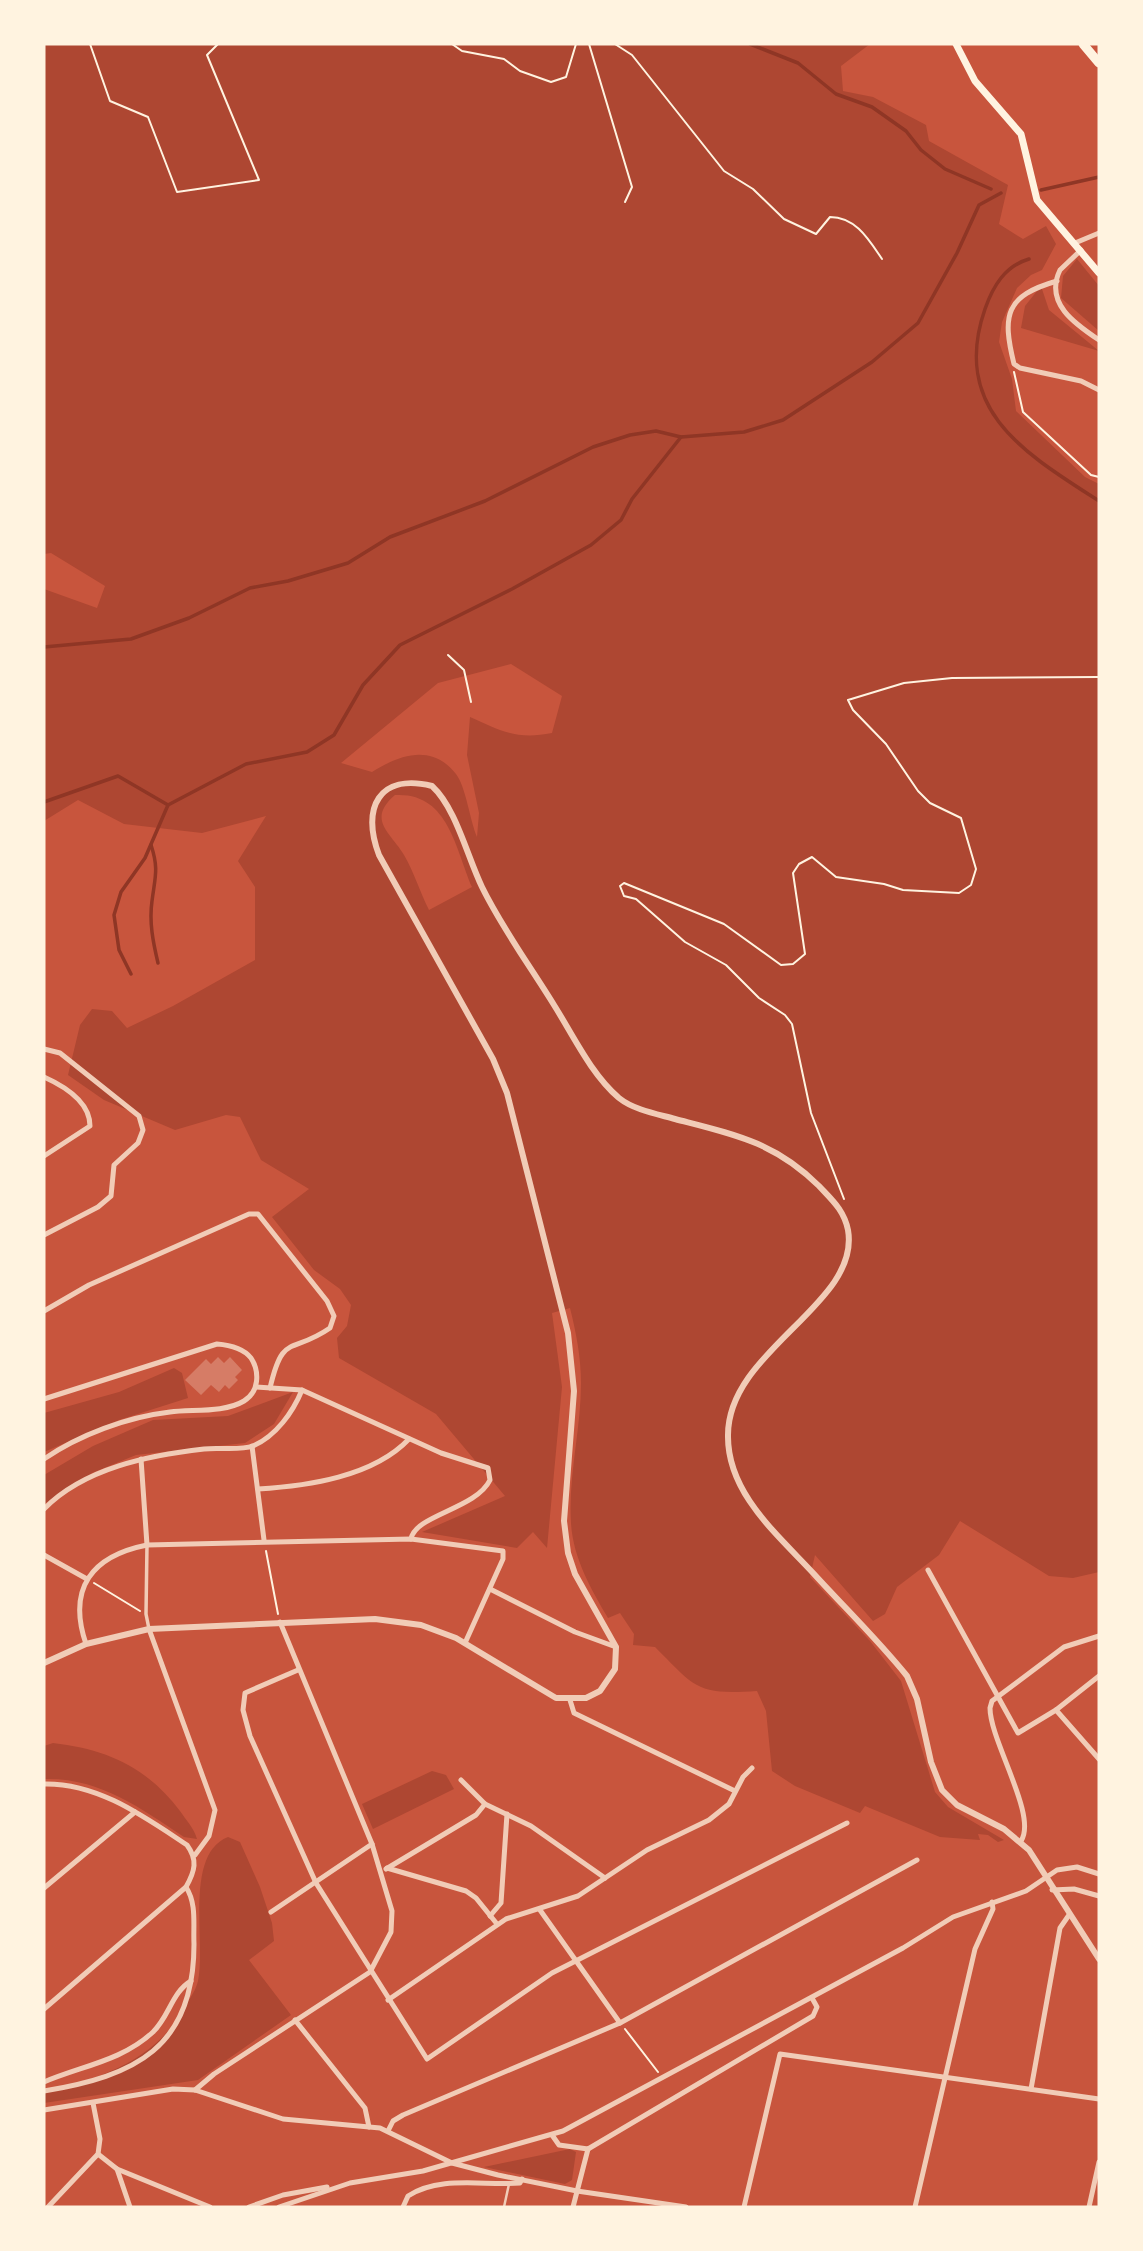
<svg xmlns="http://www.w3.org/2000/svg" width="1143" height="2251" viewBox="0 0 1143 2251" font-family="'Titillium Web',sans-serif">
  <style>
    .green { fill: #ae4732; fill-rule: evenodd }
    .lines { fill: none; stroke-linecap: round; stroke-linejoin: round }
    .stream { stroke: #8f3625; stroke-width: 3.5 }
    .building { fill: #d67c66 }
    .path { stroke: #fff3e0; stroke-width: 2 }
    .service { stroke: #f1ccb7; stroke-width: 2.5 }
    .pedestrian { stroke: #f1ccb7; stroke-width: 3.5 }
    .minor { stroke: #f1ccb7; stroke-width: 5 }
    .tertiary { stroke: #f1ccb7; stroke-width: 6 }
    .secondary { stroke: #fff3e0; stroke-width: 7 }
    .motorway { stroke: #fff3e0; stroke-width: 9 }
  </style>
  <rect width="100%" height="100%" fill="#c8553d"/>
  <g class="green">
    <path d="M44 44H870L841 66 843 91 873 97 926 125 929 141 1008 185 999 224 1023 239 1046 226 1056 244 1042 270 1031 275 1017 288 1002 322 999 342 1012 379 1016 411 1085 477 1099 484V1572L1073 1578 1049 1576 960 1521 939 1555 897 1587 885 1614 873 1621 815 1555 810 1577 870 1641 901 1681 935 1792 948 1807 1004 1840 998 1842 988 1835 978 1834 980 1840 940 1837 865 1806 860 1813 795 1786 772 1771 766 1711 757 1691C696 1695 696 1688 655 1647L633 1645 634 1634 620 1613 608 1618C591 1589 573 1558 571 1523 568 1476 581 1430 581 1383 581 1357 576 1332 570 1308L552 1313 562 1387 547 1548 533 1532 517 1548 422 1532 505 1496 436 1414 339 1358 337 1338 347 1326 351 1305 340 1289 314 1270 272 1217 309 1189 261 1160 240 1117 226 1115 175 1130 104 1100 68 1075 80 1025 92 1009 112 1011 127 1028 173 1006 255 960V887L238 861 266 816 202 833 124 824 78 800 44 821V589L97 608 105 586 51 553 44 554ZM511 664 562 696 552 733C517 740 501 731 470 717L467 755 479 813 477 837C470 821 466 787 456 774 432 743 399 755 372 772L341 763 438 683ZM395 795C448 792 455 847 472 887L429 910C420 892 414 872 404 855 391 833 366 820 395 795Z"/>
    <path d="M1077 259 1099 286V331L1061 298 1063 276Z"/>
    <path d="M1041 286 1049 310 1099 351 1021 328 1025 306Z"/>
    <path d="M174 1368 182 1373 188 1398 119 1420 44 1452V1413L119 1392Z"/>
    <path d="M293 1392 274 1424 245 1443 136 1455 92 1473 44 1504V1475L93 1446 153 1420 228 1416Z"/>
    <path d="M53 1743C106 1749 147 1767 180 1811 186 1820 194 1828 197 1839L184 1837C141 1808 98 1777 44 1779V1746Z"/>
    <path d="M432 1771 446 1775 454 1789 373 1829 362 1804Z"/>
    <path d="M228 1837 240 1842 260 1887 272 1923 274 1941 249 1960 291 2015 198 2080 44 2103V2091C100 2080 158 2059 186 2005 190 1998 196 1990 198 1981 206 1942 184 1854 228 1837Z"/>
    <path d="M570 2149 576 2152 572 2180 565 2184 484 2167Z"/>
  </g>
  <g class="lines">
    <g class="stream">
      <path d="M750 44 798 63 836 94 872 107 906 131 921 150 945 169 991 189"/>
      <path d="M1041 190 1099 177"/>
      <path d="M1029 259C1005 266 993 286 985 309 950 410 1026 454 1099 501"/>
      <path d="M44 647 131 639 189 618 250 588 288 581 348 563 390 537 485 501 593 447 630 435 656 431 681 437 744 432 783 420 872 362 918 323 957 253 979 205 1001 193"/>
      <path d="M44 802 118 776 168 805"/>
      <path d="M151 845C159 869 155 877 152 901 149 922 153 942 158 963"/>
      <path d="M131 974 119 950 114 915 121 892 145 858 168 805 246 764 307 752 334 735 363 685 400 645 512 589 591 545 621 520 632 499 681 437"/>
    </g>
  </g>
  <path class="building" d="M218 1357 224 1363 230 1357 242 1370 235 1377 238 1380 229 1389 225 1385 219 1392 211 1385 201 1395 185 1380 206 1359 211 1364Z"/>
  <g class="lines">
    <g class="path">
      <path d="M90 44 110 101 148 117 177 192 259 180 207 55 218 44"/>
      <path d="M452 44 462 51 504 59 520 71 551 82 566 77 576 44"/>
      <path d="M589 44 632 187 625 202"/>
      <path d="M615 44 632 55 724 171 753 189 784 219 816 234 830 217C856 217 869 240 882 259"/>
      <path d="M1014 372 1023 412 1091 475 1099 477"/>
      <path d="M448 655 464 670 471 702"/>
      <path d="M844 1199 811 1113 792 1024 785 1015 759 998 726 965 685 942 636 899 624 896 620 886 624 883 724 924 781 965 793 964 805 954 793 873 799 864 812 857 836 877 884 884 903 890 959 893 971 885 976 869 961 818 930 803 918 791 886 744 853 710 848 700 904 683 952 678 1099 677"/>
      <path d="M266 1551 278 1614"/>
      <path d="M94 1583 140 1611"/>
      <path d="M625 2029 658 2072"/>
    </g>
    <path class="service" d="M504 2207 509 2184"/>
    <path class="pedestrian" d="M147 1545 146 1614 149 1629"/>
    <g class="minor">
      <path d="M1075 243 1099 233"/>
      <path d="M1081 250 1060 270C1044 303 1075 324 1099 340"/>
      <path d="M1057 281C1005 296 1002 315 1014 364L1020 368 1081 381 1099 390"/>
      <path d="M44 1049 60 1053 139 1116 143 1130 138 1143 114 1165 111 1196 98 1207 44 1235"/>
      <path d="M44 1077C64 1086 90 1101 90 1126L44 1156"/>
      <path d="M44 1311 89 1285 249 1214H258L327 1301 334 1316 330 1328C291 1355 283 1332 270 1388"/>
      <path d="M256 1387 302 1390 441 1453 488 1468 490 1480C476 1509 415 1515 411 1539"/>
      <path d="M44 1399 217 1344C230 1345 243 1348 251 1358 260 1372 259 1392 244 1401 224 1413 192 1409 170 1412 127 1417 79 1435 44 1459"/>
      <path d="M252 1446 264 1540"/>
      <path d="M141 1459 147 1545"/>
      <path d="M258 1489C307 1486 373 1477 409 1439"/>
      <path d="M44 1509C84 1468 150 1455 204 1449 219 1447 239 1451 253 1446 276 1436 293 1412 302 1390"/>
      <path d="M44 1555 87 1579"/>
      <path d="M928 1570 1018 1733 1056 1710 1099 1676"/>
      <path d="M490 1589 575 1632 616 1647"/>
      <path d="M149 1629 215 1810 209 1836 195 1855"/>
      <path d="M86 1644C67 1588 92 1556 147 1545L411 1539 503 1551V1559L465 1643"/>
      <path d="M298 1670 245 1693 243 1710 250 1736 316 1883 427 2059 552 1973 847 1823"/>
      <path d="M570 1700 574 1713 735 1791"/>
      <path d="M1056 1710 1099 1759"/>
      <path d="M461 1780 485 1804 531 1826 605 1878"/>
      <path d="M44 1784C98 1783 143 1816 187 1845 198 1860 195 1871 186 1887L44 2009"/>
      <path d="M1021 1841C1038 1816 990 1741 990 1708L992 1701 1064 1647 1099 1636"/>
      <path d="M387 1868 466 1891 476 1898 497 1924"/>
      <path d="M386 1869 476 1815 485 1804"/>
      <path d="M44 1888 135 1812"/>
      <path d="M1052 1890 1074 1889 1099 1896"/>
      <path d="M540 1910 620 2023"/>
      <path d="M271 1912 372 1844"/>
      <path d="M490 1916 501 1903 507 1814"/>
      <path d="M388 2000 506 1919 578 1896 647 1850 709 1820 729 1804 743 1777 752 1768"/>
      <path d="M295 2020 365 2108 369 2127"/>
      <path d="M44 2082C81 2066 122 2061 153 2032 169 2017 172 1992 191 1981"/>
      <path d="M1031 2089 1060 1928 1069 1915"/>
      <path d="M195 2090 214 2074 370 1972 391 1932 392 1911 372 1844 280 1622"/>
      <path d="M44 2091C135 2076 194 2048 194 1944 193 1925 197 1904 186 1887"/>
      <path d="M44 2110 173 2089 195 2090 283 2119 380 2128 452 2163 498 2175 577 2191 686 2207"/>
      <path d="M388 2131 393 2121 403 2115 620 2023 917 1860"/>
      <path d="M552 2135 559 2145 588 2149"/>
      <path d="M588 2149 813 2016 817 2007 812 1998"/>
      <path d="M98 2154 117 2169 210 2207"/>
      <path d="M117 2169 130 2207"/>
      <path d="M48 2207 98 2154 100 2139 93 2103"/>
      <path d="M249 2207 283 2195 327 2187"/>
      <path d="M279 2207 350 2183 423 2171 563 2131 903 1948 953 1917 1026 1891 1057 1870 1077 1867 1099 1874"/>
      <path d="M403 2207 408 2196C440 2175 484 2186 520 2183L522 2179"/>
      <path d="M573 2207 588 2149"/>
      <path d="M744 2207 780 2054 1099 2099"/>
      <path d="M915 2207 975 1949 993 1909 992 1902"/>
      <path d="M1089 2207 1099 2162"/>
    </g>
    <path class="tertiary" d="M44 1663 86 1644 149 1629 375 1619 421 1625 456 1638 556 1698H586L600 1691 615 1669 616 1647 575 1574 568 1553 564 1521 574 1391 568 1333 507 1093 493 1059 379 855C361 808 379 773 432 786 456 808 467 856 482 887 502 928 530 966 554 1005 573 1035 591 1074 619 1098 634 1110 657 1114 675 1119 733 1134 775 1142 819 1186 832 1200 844 1210 848 1230 861 1304 728 1350 728 1435 727 1493 778 1535 814 1574 845 1608 878 1640 907 1676L917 1699 931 1762 942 1790 957 1805 1004 1829 1029 1850 1099 1959"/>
    <path class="secondary" d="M956 44 975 81 1021 134 1037 200 1099 273"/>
    <path class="motorway" d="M1083 44 1099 63"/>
  </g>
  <rect width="1143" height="2251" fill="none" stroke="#fff3e0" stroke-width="91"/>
</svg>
